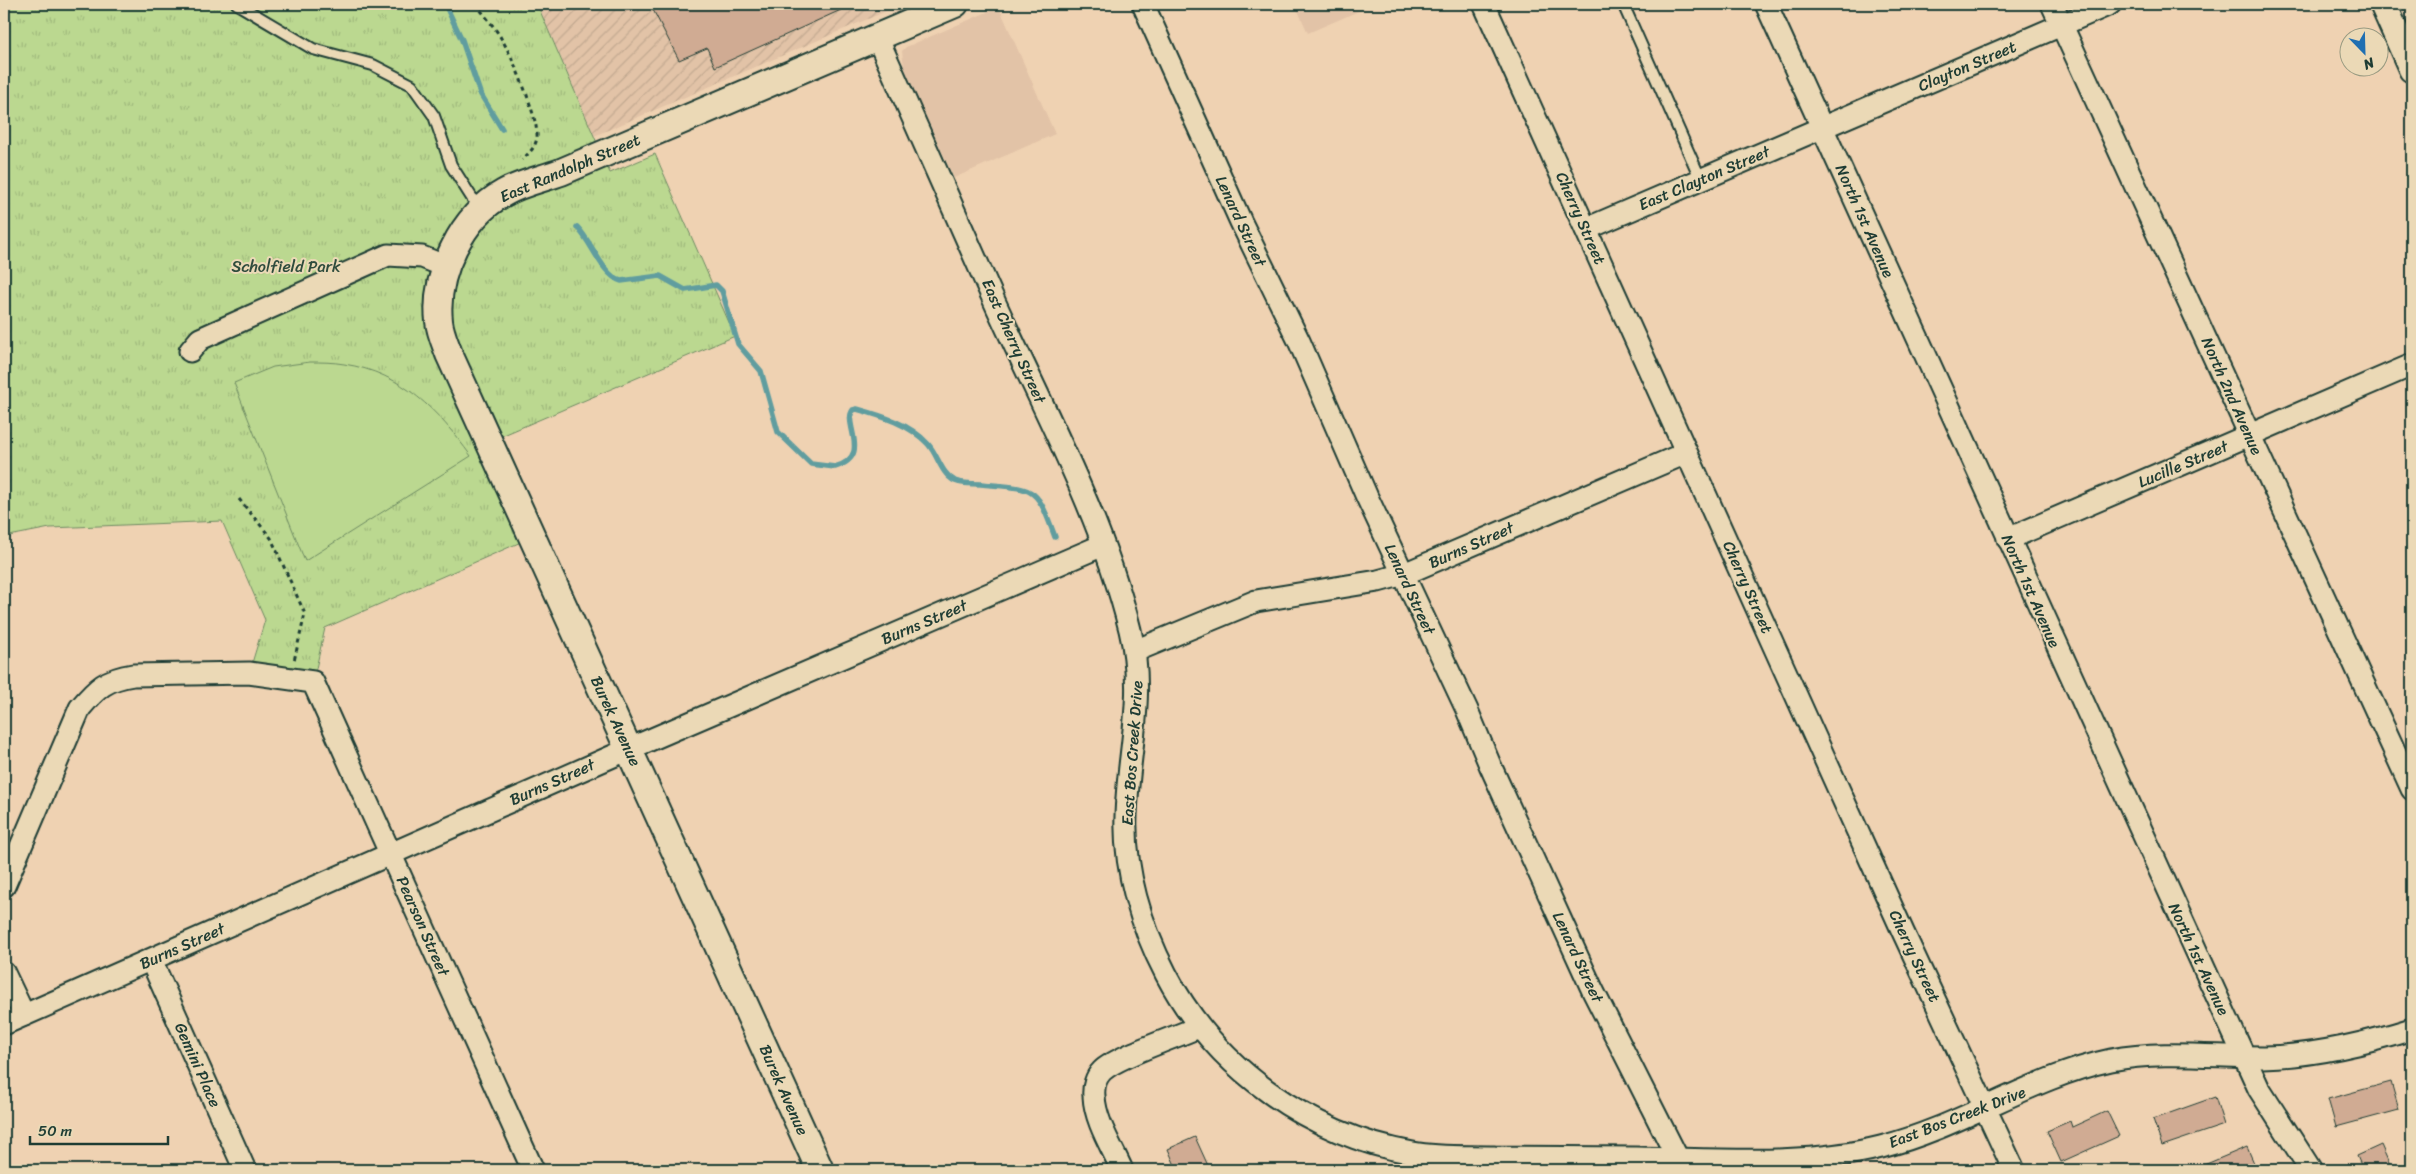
<svg xmlns="http://www.w3.org/2000/svg" width="2416" height="1174" viewBox="0 0 2416 1174" font-family="Sriracha,sans-serif">
  <style>
    .built { fill: #e2c3a7 }
    .industrial { fill: url(#industrial-furrows) }
    .grass { fill: url(#grass-tufts); stroke: #6d8a62 }
    .pitch { fill: #bbd890; stroke: #6d8a62 }
    .lines { fill: none; stroke-linecap: round; stroke-linejoin: round }
    .stream { stroke: #609d9f; stroke-width: 5.5 }
    .building { fill: #d0ab93; stroke: #1f3d34 }
    .service-casing { stroke: #1f3d34; stroke-width: 14 }
    .minor-casing { stroke: #1f3d34; stroke-width: 25 }
    .tertiary-casing { stroke: #1f3d34; stroke-width: 30 }
    .path { stroke: #1f3d34; stroke-width: 3; stroke-dasharray: 4 4; stroke-linecap: butt }
    .service { stroke: #ebd9b6; stroke-width: 10 }
    .minor { stroke: #ebd9b6; stroke-width: 21 }
    .tertiary { stroke: #ebd9b6; stroke-width: 26 }
    .labels { text-anchor: middle; dominant-baseline: central; stroke-width: 4; stroke-linejoin: round; paint-order: stroke }
    .street-label { font-size: 16px; fill: #1f3d34; stroke: #ebd9b6 }
    .park-label { font-size: 16px; fill: #2f4c3d; stroke: #ebd9b6 }
  </style>
  <defs>
    <pattern id="industrial-furrows" width="10" height="10" patternUnits="userSpaceOnUse" patternTransform="scale(1.25)"><rect width="10" height="10" fill="#e2c3a7"/><path d="M-1 1l2-2M0 10L10 0M9 11l2-2" fill="none" stroke="#c1a890"/></pattern>
    <pattern id="grass-tufts" width="24" height="20" patternUnits="userSpaceOnUse" patternTransform="scale(1.25)"><rect width="24" height="20" fill="#bbd890"/><path d="M3 7l-1-3M5 7V3M7 7l1-3M15 17l-1-3M17 17v-4M19 17l1-3" fill="none" stroke="#a0ba7d"/></pattern>
  </defs>
  <rect width="100%" height="100%" fill="#efd2b2"/>
  <filter id="ink" filterUnits="userSpaceOnUse"><feTurbulence type="fractalNoise" baseFrequency=".02" numOctaves="2"/><feDisplacementMap in="SourceGraphic" scale="10" xChannelSelector="R" yChannelSelector="G"/><feConvolveMatrix kernelMatrix="1 2 1 2 8 2 1 2 1" color-interpolation-filters="sRGB"/></filter>
  <g filter="url(#ink)">
    <g class="built">
      <path d="M1295 4H1375L1308 33Z"/>
      <path d="M999 7 1055 134 954 178 904 68 902 51 906 47Z"/>
    </g>
    <path class="industrial" d="M537 4H903L594 136Z"/>
    <path class="grass" d="M4 4H537L610 173 655 154 735 336 478 446 521 542 325 628 313 682 249 673 265 620 222 521 50 528 4 537Z"/>
    <path class="pitch" d="M310 362C321 362 333 362 344 364 403 373 438 411 471 456L305 561 234 383 273 367Z"/>
    <g class="lines">
      <g class="stream">
        <path d="M445 4 462 40 480 93 502 129"/>
        <path d="M577 227C592 242 602 275 621 281L660 276 685 290 716 285 722 291 738 344 761 371 778 432 811 464 835 467C873 456 842 424 853 410L857 409C882 416 910 424 928 444 938 455 941 474 955 481 962 484 973 484 981 484 1036 489 1036 485 1055 537"/>
      </g>
    </g>
    <g class="building">
      <path d="M650 4H854L715 67 707 48 679 60Z"/>
      <path d="M2391 1082 2399 1110 2336 1127 2328 1099Z"/>
      <path d="M2215 1097 2224 1125 2162 1146 2153 1119Z"/>
      <path d="M2107 1111 2119 1136 2061 1162 2047 1131 2070 1121 2072 1127Z"/>
      <path d="M1195 1137 1210 1170H1177L1168 1149Z"/>
      <path d="M2381 1145 2392 1170H2363L2357 1156Z"/>
      <path d="M2247 1147 2257 1170H2192Z"/>
    </g>
    <g class="lines">
      <defs>
        <g id="service">
          <path d="M237 4 313 49 373 65 412 85 434 116 451 165 472 198 484 207"/>
          <path d="M1623 4 1701 180"/>
        </g>
        <g id="minor">
          <path d="M1143 4 1241 222 1299 341 1367 497 1467 710 1490 765 1593 991 1683 1169"/>
          <path d="M1484 4 1903 932 2014 1170"/>
          <path d="M1766 4 2244 1056 2259 1089 2311 1170"/>
          <path d="M2052 4 2412 789"/>
          <path d="M877 37C917 126 956 216 996 305 1044 411 1102 516 1130 630 1146 696 1128 750 1126 816 1124 870 1141 926 1166 974 1215 1068 1309 1135 1413 1153 1440 1158 1468 1156 1495 1157 1542 1157 1589 1158 1636 1158 1717 1159 1801 1167 1881 1147 1961 1127 2031 1077 2111 1060 2162 1050 2212 1057 2263 1057 2314 1056 2364 1044 2412 1029"/>
          <path d="M1586 229 2110 4"/>
          <path d="M190 351 200 339 388 255 422 257 447 267"/>
          <path d="M2008 539 2412 365"/>
          <path d="M1135 651 1256 601 1378 581 1404 574 1686 453"/>
          <path d="M4 886 80 708C97 688 106 679 133 675L249 673 313 682 533 1170"/>
          <path d="M151 960 245 1170"/>
          <path d="M4 973 24 1015"/>
          <path d="M4 1024 629 749 1103 545"/>
          <path d="M1122 1170C1112 1147 1095 1121 1094 1096 1093 1087 1096 1077 1102 1071 1116 1057 1178 1036 1199 1027"/>
        </g>
        <g id="tertiary">
          <path d="M2383 4 2412 69"/>
          <path d="M820 1170 449 354C445 343 440 332 439 321 434 274 462 216 504 193 521 183 542 179 561 172L955 4"/>
        </g>
      </defs>
      <use href="#service" class="service-casing"/>
      <use href="#minor" class="minor-casing"/>
      <use href="#tertiary" class="tertiary-casing"/>
      <g class="path">
        <path d="M476 4C484 15 494 26 501 38 512 55 539 119 537 138 535 148 529 153 522 160"/>
        <path d="M239 499 271 538 305 614 294 661"/>
      </g>
      <use href="#service" class="service"/>
      <use href="#minor" class="minor"/>
      <use href="#tertiary" class="tertiary"/>
    </g>
  </g>
  <g class="labels">
    <g class="street-label">
      <text transform="translate(1967 66) rotate(-23)">Clayton Street</text>
      <text transform="translate(570 168) rotate(-23)">East Randolph Street</text>
      <text transform="translate(1704 178) rotate(-23)">East Clayton Street</text>
      <text transform="translate(1581 218) rotate(66)">Cherry Street</text>
      <text transform="translate(1241 221) rotate(65)">Lenard Street</text>
      <text transform="translate(1865 221) rotate(66)">North 1st Avenue</text>
      <text transform="translate(1014 341) rotate(66)">East Cherry Street</text>
      <text transform="translate(2232 396) rotate(66)">North 2nd Avenue</text>
      <text transform="translate(2183 464) rotate(-23)">Lucille Street</text>
      <text transform="translate(1471 545) rotate(-24)">Burns Street</text>
      <text transform="translate(1748 587) rotate(66)">Cherry Street</text>
      <text transform="translate(1410 589) rotate(65)">Lenard Street</text>
      <text transform="translate(2031 591) rotate(66)">North 1st Avenue</text>
      <text transform="translate(924 622) rotate(-23)">Burns Street</text>
      <text transform="translate(616 721) rotate(65)">Burek Avenue</text>
      <text transform="translate(1132 753) rotate(-86)">East Bos Creek Drive</text>
      <text transform="translate(552 782) rotate(-24)">Burns Street</text>
      <text transform="translate(423 926) rotate(66)">Pearson Street</text>
      <text transform="translate(182 946) rotate(-24)">Burns Street</text>
      <text transform="translate(1915 956) rotate(65)">Cherry Street</text>
      <text transform="translate(1578 957) rotate(65)">Lenard Street</text>
      <text transform="translate(2199 959) rotate(65)">North 1st Avenue</text>
      <text transform="translate(198 1065) rotate(66)">Gemini Place</text>
      <text transform="translate(784 1090) rotate(66)">Burek Avenue</text>
      <text transform="translate(1957 1117) rotate(-21)">East Bos Creek Drive</text>
    </g>
    <g class="park-label">
      <text x="286" y="266">Scholfield Park</text>
    </g>
  </g>
  <rect width="2416" height="1174" fill="none" stroke="#ebd9b6" stroke-width="20"/>
  <rect x="10" y="10" width="2396" height="1154" fill="none" stroke="#1f3d34" stroke-width="2" filter="url(#ink)"/>
  <g transform="translate(2364 52) rotate(157)"><circle r="24" fill="#ebd9b6" stroke="#999b82"/>
  <path d="M0-4L9 19L0 12L-9 19Z" fill="#1f6fb2"/>
  <text y="-8" font-size="14" font-weight="bold" text-anchor="middle" fill="#1f3d34">N</text>
  </g>
  <path d="M30 1136v8h138v-8" fill="none" stroke="#1f3d34" stroke-width="2.5"/>
  <text x="38" y="1136" font-size="15" fill="#1f3d34" stroke="#ebd9b6" stroke-width="4" paint-order="stroke">50 m</text>
</svg>
